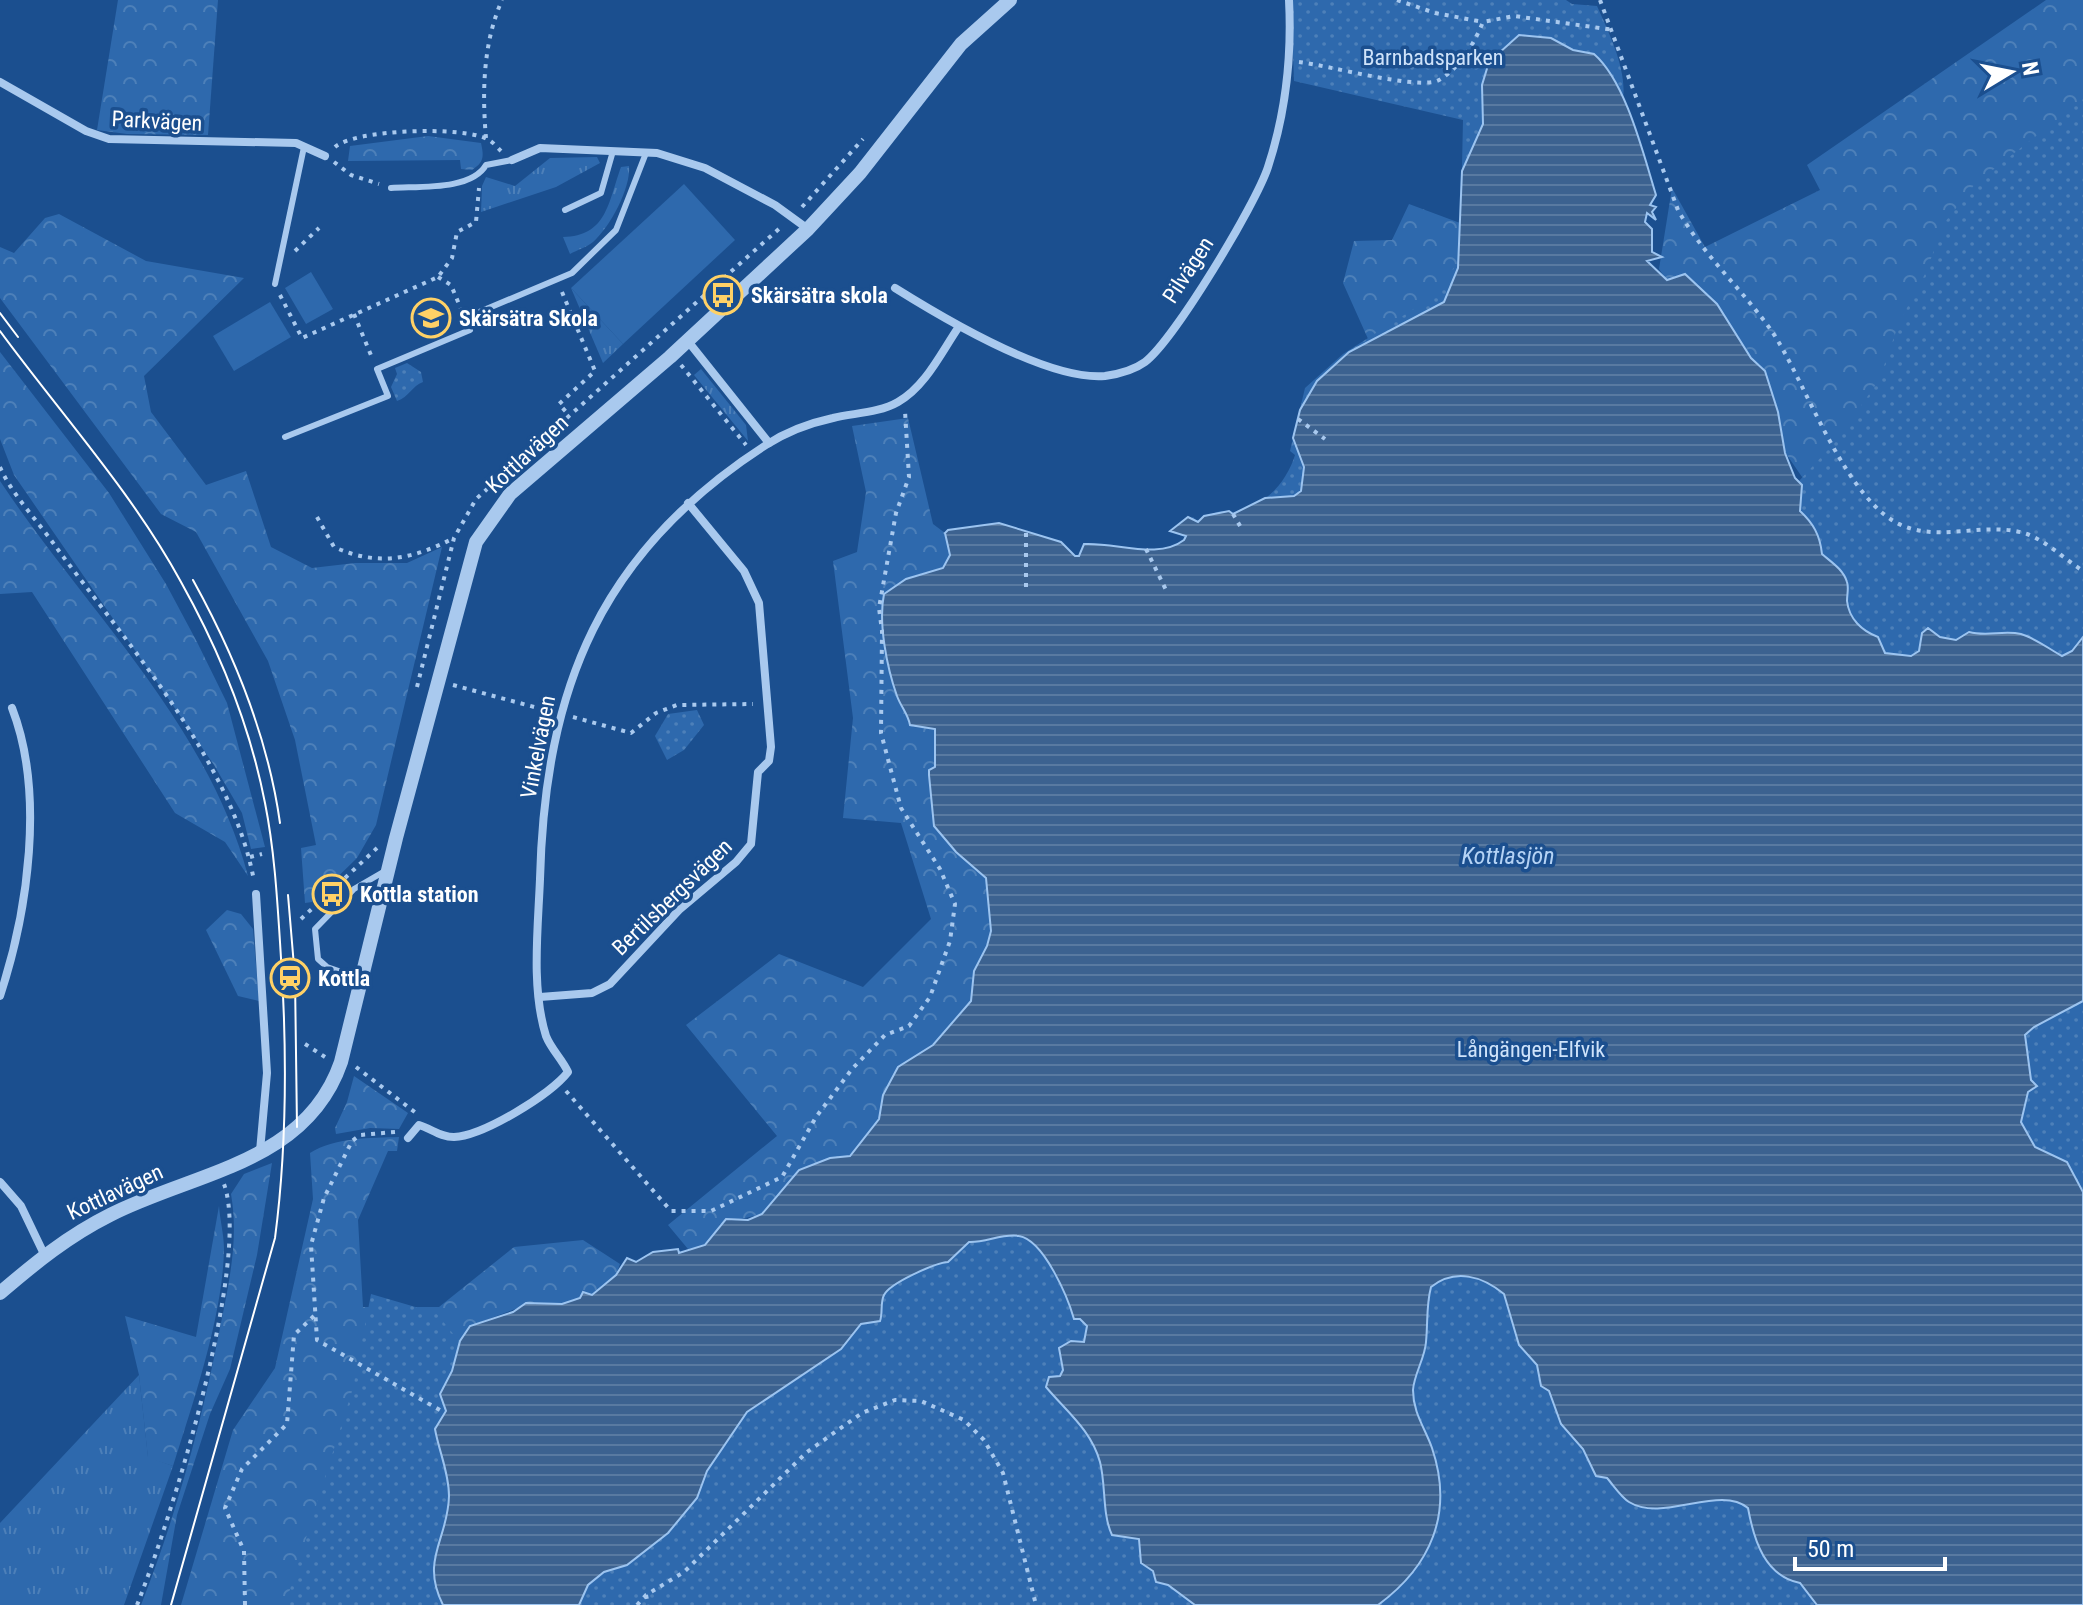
<svg xmlns="http://www.w3.org/2000/svg" width="2083" height="1605" viewBox="0 0 2083 1605" font-family="'Roboto Condensed',sans-serif">
  <style>
    .grass { fill: url(#grass-tufts) }
    .forest { fill: url(#forest-crowns) }
    .park { fill: url(#park-dots) }
    .garden { fill: #2e69ad }
    .water { fill: url(#water-rules); stroke: #9cc4f0; stroke-width: 2 }
    .lines { fill: none; stroke-linecap: round; stroke-linejoin: round }
    .path { stroke: #a9c9ee; stroke-width: 4; stroke-dasharray: 4 6; stroke-linecap: butt }
    .service { stroke: #a9c9ee; stroke-width: 6 }
    .minor { stroke: #a9c9ee; stroke-width: 8 }
    .tertiary { stroke: #a9c9ee; stroke-width: 14 }
    .tram { stroke: #fff; stroke-width: 2 }
    .labels { text-anchor: middle; dominant-baseline: central; stroke-width: 7; stroke-linejoin: round; paint-order: stroke }
    .park-label { font-size: 22px; fill: #cfe3fa; stroke: #1b4f8f }
    .street-label { font-size: 22px; fill: #fff; stroke: #1b4f8f }
    .poi-label { font-size: 22px; font-weight: bold; fill: #fff; stroke: #1b4f8f; text-anchor: start }
    .water-label { font-size: 24px; font-style: italic; fill: #b5d3f5; stroke: #1b4f8f }
  </style>
  <defs>
    <pattern id="grass-tufts" width="24" height="20" patternUnits="userSpaceOnUse" patternTransform="scale(2)"><rect width="24" height="20" fill="#2e69ad"/><path d="M3 7l-1-3M5 7V3M7 7l1-3M15 17l-1-3M17 17v-4M19 17l1-3" fill="none" stroke="#4d80b9"/></pattern>
    <pattern id="forest-crowns" width="20" height="18" patternUnits="userSpaceOnUse" patternTransform="scale(2)"><rect width="20" height="18" fill="#2e69ad"/><path d="M2 6a3 3 0 1 1 6 0M12 15a3 3 0 1 1 6 0" fill="none" stroke="#4d80b9"/></pattern>
    <pattern id="park-dots" width="8" height="8" patternUnits="userSpaceOnUse" patternTransform="scale(2)"><rect width="8" height="8" fill="#2e69ad"/><path d="M2 2h.1M6 6h.1" fill="none" stroke="#4d80b9" stroke-width="1.8" stroke-linecap="round"/></pattern>
    <pattern id="water-rules" width="6" height="5" patternUnits="userSpaceOnUse" patternTransform="scale(2)"><rect width="6" height="5" fill="#3c6290"/><path d="M0 2.5h6" fill="none" stroke="#597aa1"/></pattern>
  </defs>
  <rect width="100%" height="100%" fill="#1b4f8f"/>
  <g class="grass">
    <path d="M597 157 600 163 556 187 481 212 482 186 486 177 515 186 550 158Z"/>
    <path d="M629 166C631 188 610 227 593 242 587 247 577 250 570 254L563 237C607 236 608 203 621 167Z"/>
    <path d="M571 288 623 344 603 363Z"/>
    <path d="M701 369 746 425 748 441 694 375Z"/>
    <path d="M139 1375 148 1457 173 1466 124 1605H0V1523Z"/>
  </g>
  <g class="forest">
    <path d="M118 0H218L208 135 127 134 97 130Z"/>
    <path d="M2046 0H2083V623L1833 522 1659 269 1672 188 1705 247 1820 190 1807 165Z"/>
    <path d="M428 136 481 143C484 157 484 162 472 170L461 169 460 160 348 161 350 146Z"/>
    <path d="M1409 204 1460 223V258L1448 295 1369 341 1343 283 1354 241 1392 240Z"/>
    <path d="M59 214 146 261 244 278 144 376 151 412 206 485 246 471 271 547 312 568 355 563H407L442 547 376 825 357 858 312 902 305 903 301 848 316 845 295 740 268 661 196 532 161 514 0 298V247L14 253 45 218Z"/>
    <path d="M0 352 109 493 166 584 197 642 227 703 265 847 251 849 242 813 214 765 14 475 0 439Z"/>
    <path d="M908 418 933 524 945 533 950 555 943 568 913 576 884 594C879 619 888 675 898 699 902 709 909 717 913 727L935 729V767L929 775C932 840 944 836 986 878L991 931 987 946 974 971 971 1001 933 1045 898 1067 883 1095 879 1119 871 1133 850 1156 818 1164 762 1214 720 1224C714 1240 705 1247 688 1249L668 1225 777 1136 686 1025 779 954 863 987 931 919 901 823 843 818 853 718 833 561 857 552 866 492 852 426Z"/>
    <path d="M0 481C85 609 208 724 248 876L225 842 175 813 32 592 0 594Z"/>
    <path d="M227 910 241 914 253 929 259 1001 238 996 206 930Z"/>
    <path d="M354 1076 408 1113 399 1129 370 1128 336 1134 335 1128 347 1102Z"/>
    <path d="M399 1137 397 1151H388L358 1220 363 1307H439L514 1247 583 1240 620 1264 616 1275 592 1295 583 1293 581 1298 562 1304 531 1303 470 1326 460 1341 443 1605H181L233 1430 275 1368 313 1199 310 1153C335 1137 371 1138 399 1137Z"/>
    <path d="M272 1163 257 1255 230 1369 210 1414 177 1515 161 1605H141C176 1516 202 1422 220 1328 229 1283 239 1239 231 1194L244 1174Z"/>
    <path d="M219 1206C220 1220 224 1235 224 1249 223 1315 193 1403 173 1466L148 1458 139 1375 125 1316 196 1337Z"/>
  </g>
  <g class="park">
    <path d="M1291 0H1566L1572 4 1597 6C1610 35 1627 70 1623 99L1656 195 1650 205 1656 207 1652 212 1656 220 1647 213 1645 222 1652 229V252L1662 257 1647 261 1667 280 1685 274C1712 299 1733 325 1751 356 1755 364 1763 367 1766 375 1777 402 1783 465 1799 481L1837 440 1879 380 1899 323 1925 274 1945 222 1975 184 2083 99V1605H285L353 1388 371 1294 436 1313 459 1341 470 1326 513 1312 526 1303 562 1304 580 1298 583 1292 592 1295 616 1275 627 1258 636 1262 653 1252 678 1249 679 1253 705 1245 726 1219 748 1220 762 1213 799 1170 841 1155 850 1156 879 1119 883 1095 898 1067 933 1045 971 1001 974 971 987 946 991 931 988 882 934 826 929 775V770L935 767V729L910 725C909 714 901 707 897 696 888 667 878 623 884 594L906 579 943 568 950 555 945 533 948 530 999 523 1061 542 1075 556H1079L1084 544C1116 542 1163 561 1186 537L1170 531 1193 517 1198 522C1206 516 1224 506 1233 514 1242 508 1252 507 1261 501 1277 492 1290 472 1295 455L1290 451 1305 388 1343 354 1434 296 1460 259 1463 120 1294 81Z"/>
    <path d="M407 363 421 372 423 382C412 386 409 397 397 401L391 387 397 374 395 368Z"/>
    <path d="M697 710 704 725 684 750 667 760 655 736 668 714Z"/>
  </g>
  <g class="garden">
    <path d="M684 184 735 240 623 344 571 288Z"/>
    <path d="M311 272 333 309 306 324 285 288Z"/>
    <path d="M270 302 291 337 234 371 213 336Z"/>
  </g>
  <path class="water" d="M1519 35 1551 38 1573 50 1594 54C1626 82 1643 153 1656 195L1650 205 1656 207 1652 212 1656 220 1647 213 1645 222 1652 229V252L1662 257 1647 261 1667 280 1685 274 1717 304 1751 358 1765 371 1778 412 1785 453 1795 478 1802 485 1800 511C1813 523 1820 535 1822 554 1831 562 1843 569 1847 582 1849 588 1847 594 1847 601 1849 619 1862 631 1878 637L1885 653 1911 656 1919 651 1922 633 1928 628 1940 637 1956 640 1969 632C1987 637 2003 630 2021 634 2035 638 2049 649 2062 656L2072 651 2083 637V1001L2034 1027 2025 1035 2031 1080 2037 1086 2028 1092 2021 1122 2035 1147 2067 1162 2083 1192V1605H1817L1800 1583C1765 1576 1754 1541 1748 1508 1720 1484 1663 1523 1629 1502 1621 1497 1614 1486 1607 1478L1596 1476 1583 1449 1561 1424 1549 1391 1541 1386 1537 1365 1519 1345 1504 1294C1482 1276 1455 1268 1431 1287 1426 1306 1428 1322 1426 1342 1425 1358 1414 1374 1413 1390 1413 1413 1425 1428 1432 1448 1454 1513 1431 1566 1378 1605H1195L1168 1585 1156 1582 1153 1571 1141 1563 1139 1539 1112 1535C1102 1514 1106 1485 1100 1462 1091 1430 1067 1412 1046 1387L1049 1377 1060 1376 1063 1370 1059 1348 1071 1341 1084 1342 1087 1326 1080 1319H1074C1068 1298 1044 1240 1019 1236 1003 1233 985 1243 969 1242L948 1262C935 1263 890 1283 884 1295 880 1303 883 1313 880 1321L861 1324 841 1349 747 1412 707 1471 697 1498 668 1533 627 1565 604 1572 588 1585 579 1605H443C420 1559 448 1540 449 1496 449 1472 439 1452 435 1429L446 1411 440 1394 452 1371 460 1341 470 1326 513 1312 526 1303 562 1304 580 1298 583 1292 592 1295 616 1275 627 1258 636 1262 653 1252 678 1249 679 1253 705 1245 726 1219 748 1220 762 1214 799 1170 830 1158 850 1156 879 1119 883 1095 898 1067 933 1045 971 1001 974 971 987 946 991 931 986 878 956 852 934 826 929 775V770L935 767V729L910 725C908 714 901 707 897 696 887 668 878 623 884 594L906 579 943 568 950 555 945 533 948 530 999 523 1061 542 1075 556H1079L1084 544C1116 542 1158 560 1184 540L1186 536 1170 531 1188 517 1198 522 1204 516 1229 511 1233 514 1265 498 1294 496 1301 491 1304 467 1293 438 1300 410 1317 381 1349 352 1444 302 1458 268 1462 171 1483 124 1482 85 1489 62Z"/>
  <g class="lines">
    <g class="path">
      <path d="M1397 0 1435 13 1483 22"/>
      <path d="M1600 0 1678 210C1703 255 1741 288 1771 330 1806 381 1846 506 1906 527 1945 541 1988 521 2027 534 2046 541 2066 560 2083 571"/>
      <path d="M1299 62C1327 65 1420 91 1439 80 1460 68 1474 44 1483 22L1514 16 1614 30"/>
      <path d="M486 138C482 92 483 43 502 0"/>
      <path d="M335 147C355 129 463 126 487 139 492 141 497 147 501 151"/>
      <path d="M334 162 351 175 379 184"/>
      <path d="M802 207 863 139"/>
      <path d="M295 251 319 228"/>
      <path d="M438 277 451 285 461 309"/>
      <path d="M562 292 595 371 559 404 568 414"/>
      <path d="M280 295 302 338 438 277 452 258 457 232 476 222 479 188"/>
      <path d="M354 314 373 360"/>
      <path d="M681 365 746 445"/>
      <path d="M1298 419 1325 439"/>
      <path d="M0 467C12 495 38 521 56 547 126 642 233 763 254 881"/>
      <path d="M1233 514 1243 531"/>
      <path d="M317 517 334 547C378 567 413 559 454 538"/>
      <path d="M1026 533V588"/>
      <path d="M1146 549 1166 590"/>
      <path d="M453 685 549 711"/>
      <path d="M417 687 454 538 476 499 781 227"/>
      <path d="M573 717 631 733 656 713 677 705 753 704"/>
      <path d="M250 857 262 854"/>
      <path d="M345 878 377 848"/>
      <path d="M301 919 333 889"/>
      <path d="M305 1044 325 1057"/>
      <path d="M356 1067 416 1113"/>
      <path d="M566 1091 671 1211H711L782 1177 816 1117 852 1069 885 1035 909 1026 930 997 950 941 955 904 940 869 901 808 881 733 882 631 879 608 896 513 909 477 905 411"/>
      <path d="M395 1132 360 1135 352 1141 324 1198 311 1245 317 1340 445 1413"/>
      <path d="M646 1595 648 1605"/>
      <path d="M137 1605C169 1525 252 1262 224 1184"/>
      <path d="M245 1605 244 1551 225 1508 242 1469 287 1424 294 1335 316 1314"/>
      <path d="M637 1605 646 1595 684 1572 807 1452 862 1413 895 1400 921 1401 964 1420 984 1440 1003 1473 1036 1605"/>
    </g>
    <g class="service">
      <path d="M391 188C417 186 471 191 486 165L512 160"/>
      <path d="M565 210 601 193 613 151"/>
      <path d="M275 284 304 147"/>
      <path d="M285 437 388 396 377 369 470 330 465 318 572 273 616 230 646 153"/>
      <path d="M359 978 327 967 318 959 315 929 354 889 385 871"/>
    </g>
    <g class="minor">
      <path d="M0 82 86 131 109 139 296 143 325 156"/>
      <path d="M512 160 540 148 657 153 705 168 775 205 808 229"/>
      <path d="M895 288C943 318 1048 381 1105 376 1119 374 1134 370 1145 362 1174 340 1256 204 1268 167 1286 112 1292 58 1289 0"/>
      <path d="M687 340 769 443"/>
      <path d="M256 894 267 1073 260 1151"/>
      <path d="M0 996C28 911 45 793 12 708"/>
      <path d="M540 997 592 993 610 984 679 910 736 862 751 844 758 772 769 761 771 747 759 603 744 571 688 503"/>
      <path d="M408 1138 419 1125C432 1129 440 1137 454 1137 483 1136 550 1095 568 1072 562 1059 551 1049 546 1036 531 988 538 929 540 879 545 687 601 551 766 445 786 432 810 423 833 418 853 413 879 413 898 402 925 387 941 353 958 328"/>
      <path d="M0 1182 21 1206 44 1254"/>
    </g>
    <path class="tertiary" d="M0 1293C35 1263 68 1236 110 1215 194 1172 306 1164 341 1062L396 838 476 542 510 494 670 357 808 229 860 173 961 44 1010 0"/>
    <g class="tram">
      <path d="M0 313 18 337"/>
      <path d="M0 331C61 414 132 492 181 582 219 650 250 726 265 803 274 848 277 895 280 942 287 1041 288 1139 275 1238L171 1605"/>
      <path d="M193 580C235 656 268 737 280 823"/>
      <path d="M288 895 295 978 297 1127"/>
    </g>
  </g>
  <defs>
    <symbol id="bus-ring" viewBox="-11 -11 22 22"><circle r="9.5" fill="#1b4f8f" stroke="#ffd166" stroke-width="1.5"/><path d="M-5-6H5V4H4V6H2V4H-2V6H-4V4H-5ZM-3.5-4V0h7V-4ZM-3.5 1.2v1.5H-2V1.2ZM2 1.2v1.5H3.5V1.2Z" fill="#ffd166"/></symbol>
    <symbol id="school-ring" viewBox="-11 -11 22 22"><circle r="9.5" fill="#1b4f8f" stroke="#ffd166" stroke-width="1.5"/><path d="M0-5L7-2L0 1L-7-2ZM-4 1L0 2.5L4 1V4Q0 6-4 4Z" fill="#ffd166"/></symbol>
    <symbol id="station-ring" viewBox="-11 -11 22 22"><circle r="9.5" fill="#1b4f8f" stroke="#ffd166" stroke-width="1.5"/><path d="M-3-6H3Q5-6 5-4V2Q5 4 3 4L4.5 6H3L1.5 4h-3L-3 6H-4.5L-3 4Q-5 4-5 2V-4Q-5-6-3-6ZM-3.5-4v3h7v-3ZM-3.5 1v1.5H-2V1ZM2 1v1.5H3.5V1Z" fill="#ffd166"/></symbol>
  </defs>
  <g fill-rule="evenodd">
    <use href="#bus-ring" x="701" y="273" width="44" height="44"/>
    <use href="#school-ring" x="409" y="296" width="44" height="44"/>
    <use href="#bus-ring" x="310" y="872" width="44" height="44"/>
    <use href="#station-ring" x="268" y="956" width="44" height="44"/>
  </g>
  <g class="labels">
    <g class="park-label">
      <text x="1433" y="57">Barnbadsparken</text>
      <text x="1531" y="1049">Långängen-Elfvik</text>
    </g>
    <g class="street-label">
      <text transform="translate(157 121) rotate(3)">Parkvägen</text>
      <text transform="translate(1188 270) rotate(-57)">Pilvägen</text>
      <text transform="translate(527 454) rotate(-43)">Kottlavägen</text>
      <text transform="translate(538 747) rotate(-79)">Vinkelvägen</text>
      <text transform="translate(672 897) rotate(-44)">Bertilsbergsvägen</text>
      <text transform="translate(115 1192) rotate(-25)">Kottlavägen</text>
    </g>
    <g class="poi-label">
      <text x="751" y="295">Skärsätra skola</text>
      <text x="459" y="318">Skärsätra Skola</text>
      <text x="360" y="894">Kottla station</text>
      <text x="318" y="978">Kottla</text>
    </g>
    <g class="water-label">
      <text x="1508" y="856">Kottlasjön</text>
    </g>
  </g>
  <g transform="translate(2011 72) rotate(80)" stroke="#1b4f8f" stroke-width="6" paint-order="stroke">
  <path d="M0-6L14 30L0 20L-14 30Z" fill="#ffffff"/>
  <text y="-12" font-size="22" font-weight="bold" text-anchor="middle" fill="#ffffff">N</text>
  </g>
  <path d="M1795 1557v12h150v-12" fill="none" stroke="#ffffff" stroke-width="4"/>
  <text x="1807" y="1557" font-size="24" fill="#ffffff" stroke="#1b4f8f" stroke-width="6" paint-order="stroke">50 m</text>
</svg>
